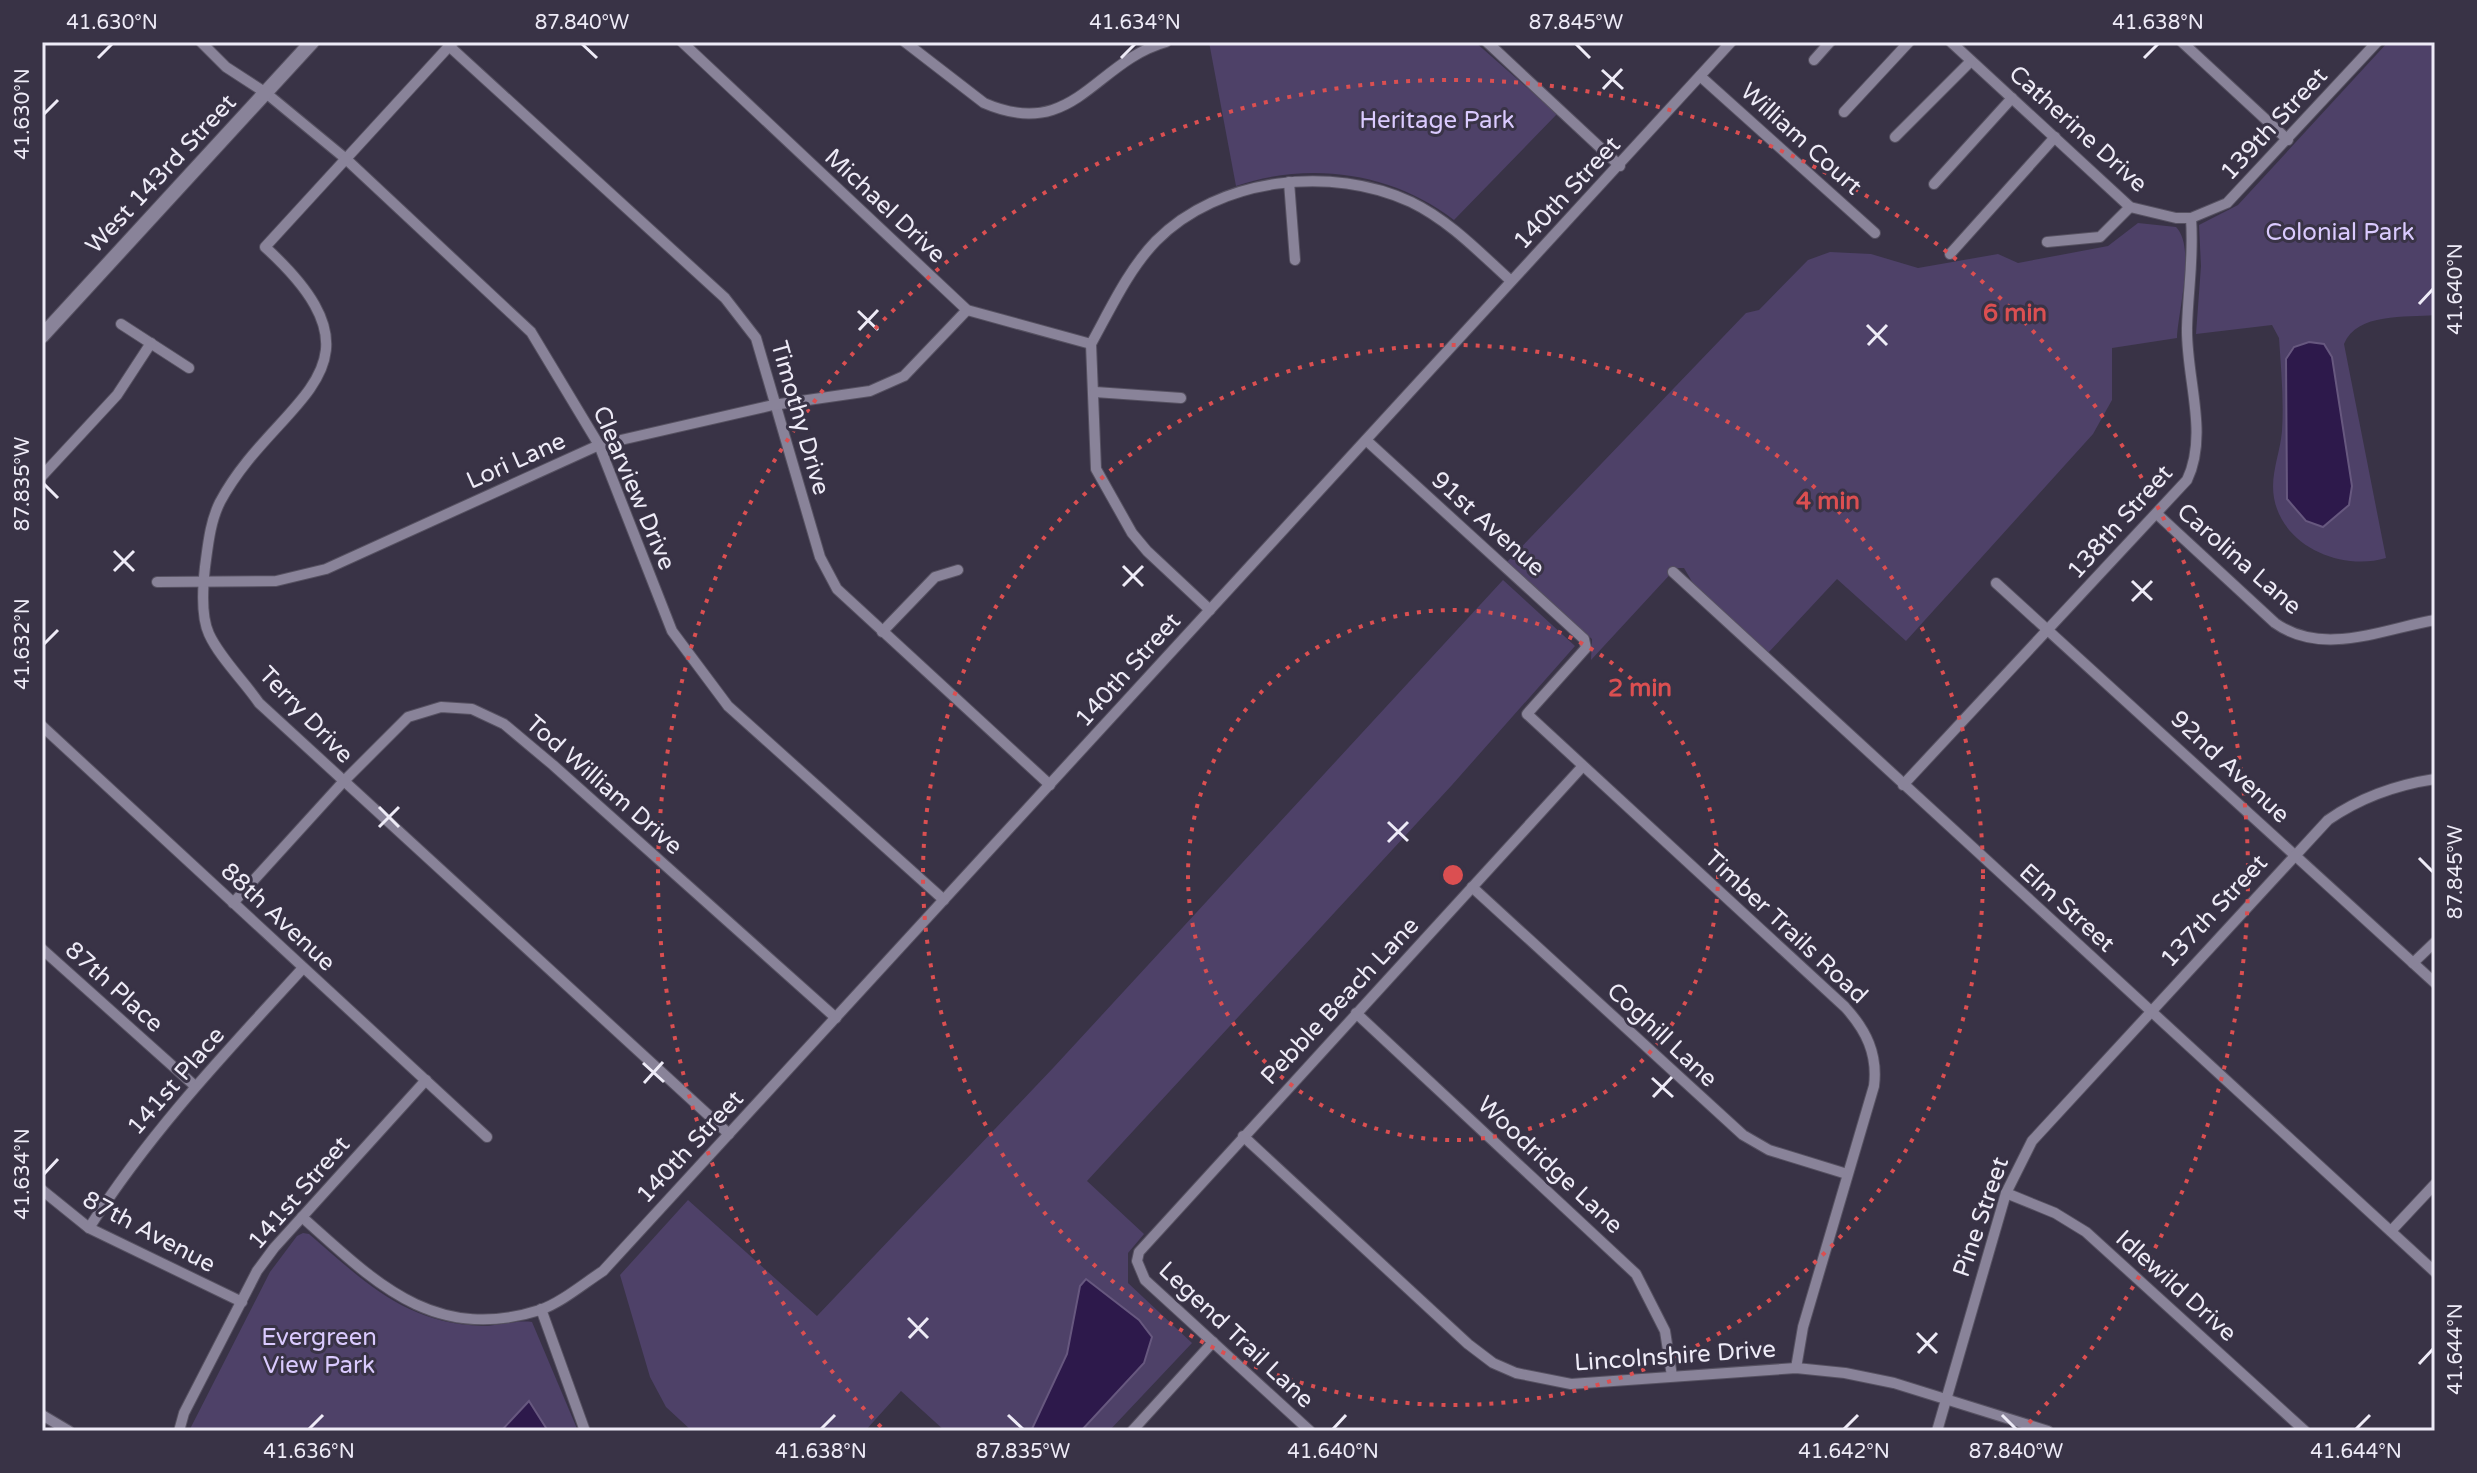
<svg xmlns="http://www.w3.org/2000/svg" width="2477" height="1473" viewBox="0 0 2477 1473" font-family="'Varela Round',sans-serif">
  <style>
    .green { fill: #4e4168 }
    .water { fill: #2d194b; stroke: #67587f; stroke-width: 2 }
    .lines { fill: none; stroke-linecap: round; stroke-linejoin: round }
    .street-casing { stroke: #565161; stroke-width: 12 }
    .secondary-casing { stroke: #565161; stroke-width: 16 }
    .street { stroke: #898399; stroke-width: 10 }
    .secondary { stroke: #898399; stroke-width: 14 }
    .ticks { fill: none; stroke: #eeebf7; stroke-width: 3 }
    .ring { fill: none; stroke: #db4f51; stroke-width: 4; stroke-dasharray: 4 8 }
    .labels { text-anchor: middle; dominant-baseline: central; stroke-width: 6; stroke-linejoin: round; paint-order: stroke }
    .park-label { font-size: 24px; fill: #dacafe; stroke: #393346 }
    .street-label { font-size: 24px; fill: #eeebf7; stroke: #393346 }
    .centre { fill: #db4f51; stroke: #393346; stroke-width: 4 }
    .ring-label { font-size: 24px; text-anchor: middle; font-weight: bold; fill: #db4f51; stroke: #393346; stroke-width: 6; stroke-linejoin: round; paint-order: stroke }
    .neatline { fill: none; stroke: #eeebf7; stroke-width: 3 }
    .ticks-label { font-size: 20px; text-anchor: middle; fill: #eeebf7 }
  </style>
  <rect width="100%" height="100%" fill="#393346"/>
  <g class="green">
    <path d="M1209 42H1475L1557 114 1454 220C1392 172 1309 161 1236 186Z"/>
    <path d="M2388 42H2435V315C2406 318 2357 312 2344 344L2386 558C2342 571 2283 547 2274 498 2270 475 2280 454 2282 431 2284 400 2281 369 2279 338L2272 325 2196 334 2201 266 2199 225 2238 205Z"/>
    <path d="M2138 223 2176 227C2196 247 2178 311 2177 338L2112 348V400L2093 434 1906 641 1837 579 1768 653 1694 585 1684 568H1676L1591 660 1592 639 1507 562 1746 313 1759 310 1808 260 1830 252 1871 254 1918 268 1998 254 2018 263 2108 246Z"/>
    <path d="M1503 580 1575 646 1452 785 1087 1181 1144 1234 1128 1253V1283L1192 1343 1109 1431H1081L1144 1363 1139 1320 1086 1279 1080 1286 1067 1354 1031 1431H945L901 1391 865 1431H692L666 1407 650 1377 620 1275 688 1200 817 1316 1054 1067Z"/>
    <path d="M303 1233 309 1234C365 1282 404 1323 482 1326 499 1326 515 1320 532 1322L578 1431H189L270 1272 297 1236Z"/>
  </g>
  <g class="water">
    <path d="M2309 342 2324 344 2332 357 2352 486 2349 505 2323 527 2306 521 2287 499 2286 359 2294 347Z"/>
    <path d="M1086 1279 1139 1320 1152 1337 1144 1363 1081 1431H1031L1067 1354 1080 1286Z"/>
    <path d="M529 1401 548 1431H501Z"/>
  </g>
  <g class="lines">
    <defs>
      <g id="street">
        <path d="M201 42 226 67 266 93 346 159 531 332 599 445 672 631 728 706 944 900"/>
        <path d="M453 42 265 247C401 371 276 397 220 502 210 522 208 545 205 567 203 585 201 617 209 634 220 658 244 681 259 703L729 1134"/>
        <path d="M682 42 967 310 1091 344"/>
        <path d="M905 42 984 103C1074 142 1094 62 1166 42"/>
        <path d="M1487 42 1620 166"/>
        <path d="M1951 42 2130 207 2176 218H2191L2227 203 2377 42"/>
        <path d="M2182 42 2288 140"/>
        <path d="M449 46 725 298 756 338 820 557 837 589 1050 785"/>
        <path d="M1814 60 1830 42"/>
        <path d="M1700 76 1875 233"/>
        <path d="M1844 112 1909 42"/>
        <path d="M1895 137 1971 61"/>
        <path d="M1289 182 1295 260"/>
        <path d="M1934 184 2012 98"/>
        <path d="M2047 242 2100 237 2130 207"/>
        <path d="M1950 254 2055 137"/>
        <path d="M121 324 189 368"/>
        <path d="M1091 344C1110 310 1128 270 1156 241 1219 177 1332 165 1411 202 1450 221 1480 253 1511 281"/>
        <path d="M1091 344 1096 469 1132 533 1147 551 1210 610"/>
        <path d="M1095 392 1181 398"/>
        <path d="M1366 440 1584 639 1586 648 1527 714 1845 1007C1866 1030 1878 1054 1874 1086L1803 1327 1796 1368"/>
        <path d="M42 476 117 395 151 343"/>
        <path d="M2157 514 2275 623C2323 657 2383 629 2435 620"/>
        <path d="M1673 572 2435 1272"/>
        <path d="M157 582 276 581 326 569 599 445 773 405 870 391 904 376 967 310"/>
        <path d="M1996 583 2435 983"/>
        <path d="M882 632 935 577 958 570"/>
        <path d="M42 726 487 1137"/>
        <path d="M1903 785 2187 480C2209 434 2186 378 2187 328 2188 288 2194 260 2191 218"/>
        <path d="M1472 887 1743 1135 1769 1150 1847 1174"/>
        <path d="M233 903 343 782 408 717 441 707 472 709 504 724 553 765 836 1018"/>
        <path d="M42 949 195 1086"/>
        <path d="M2413 963 2435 942"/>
        <path d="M1356 1013 1636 1274 1665 1331 1672 1376"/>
        <path d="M1243 1136 1468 1344 1493 1363 1516 1373 1571 1384 1796 1368 1845 1373 1894 1383 2048 1431"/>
        <path d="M42 1190 89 1228 242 1302"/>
        <path d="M2006 1193 2055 1213 2086 1232 2305 1431"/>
        <path d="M302 1217C374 1281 433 1344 540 1310 562 1302 583 1284 603 1271L1731 42"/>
        <path d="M89 1228C150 1132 227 1051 303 968"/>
        <path d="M2391 1231 2435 1184"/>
        <path d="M541 1309 585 1431"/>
        <path d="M42 1415 69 1431"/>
        <path d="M179 1431 184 1413 257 1271 274 1248 426 1080"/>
        <path d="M1132 1431 1213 1342"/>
        <path d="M1310 1431 1145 1280 1137 1261 1139 1252 1582 767"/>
        <path d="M1937 1431 2006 1193 2032 1141 2328 820C2361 797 2395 785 2435 779"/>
      </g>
      <path id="secondary" d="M42 336 312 42"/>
    </defs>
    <use href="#street" class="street-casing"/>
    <use href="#secondary" class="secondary-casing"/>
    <use href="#street" class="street"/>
    <use href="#secondary" class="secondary"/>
  </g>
  <path class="ticks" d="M582 44 597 58M1576 44 1590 58M98 58 112 44M1121 58 1135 44M2144 58 2158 44M1602 70 1623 89M1603 89 1622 69M44 114 58 100M2419 304 2433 289M858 311 878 330M1867 325 1887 345M859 330 878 310M1868 345 1887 325M44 484 58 498M114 551 134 571M1123 566 1143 586M114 571 134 551M2132 581 2152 600M1123 586 1143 566M2132 601 2152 581M44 644 58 630M379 807 399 827M1388 822 1408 841M379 827 399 807M1388 842 1408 822M2419 858 2433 872M643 1063 664 1082M1652 1078 1673 1097M644 1083 663 1062M1653 1097 1672 1077M44 1174 58 1159M908 1318 928 1338M1917 1333 1937 1353M909 1338 928 1318M1918 1353 1937 1333M2419 1364 2433 1349M1008 1415 1023 1429M2002 1415 2016 1429M309 1429 323 1415M821 1429 835 1415M1333 1429 1346 1415M1844 1429 1858 1415M2356 1429 2370 1415"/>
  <g class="ring">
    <circle cx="1453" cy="875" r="265"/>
    <circle cx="1453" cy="875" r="530"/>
    <path d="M881 1427A795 795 0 1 1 2025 1427"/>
  </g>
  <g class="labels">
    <g class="park-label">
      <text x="1437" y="120">Heritage Park</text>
      <text x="2340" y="232">Colonial Park</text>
      <text x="319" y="1337">Evergreen<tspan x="319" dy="28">View Park</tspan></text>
    </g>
    <g class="street-label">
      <text transform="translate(2274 124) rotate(-47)">139th Street</text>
      <text transform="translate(2078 129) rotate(42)">Catherine Drive</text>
      <text transform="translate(1801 139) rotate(42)">William Court</text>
      <text transform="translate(161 174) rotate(-47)">West 143rd Street</text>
      <text transform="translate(1567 193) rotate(-47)">140th Street</text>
      <text transform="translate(885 206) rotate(43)">Michael Drive</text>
      <text transform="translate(800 418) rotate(74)">Timothy Drive</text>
      <text transform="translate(516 461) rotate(-24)">Lori Lane</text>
      <text transform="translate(634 488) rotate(67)">Clearview Drive</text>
      <text transform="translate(2120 522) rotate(-48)">138th Street</text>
      <text transform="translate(1488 524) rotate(42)">91st Avenue</text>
      <text transform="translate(2239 559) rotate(41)">Carolina Lane</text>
      <text transform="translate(1128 670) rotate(-48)">140th Street</text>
      <text transform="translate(306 715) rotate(46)">Terry Drive</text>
      <text transform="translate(2230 767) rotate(43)">92nd Avenue</text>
      <text transform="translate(604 785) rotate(41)">Tod William Drive</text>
      <text transform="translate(2067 908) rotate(42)">Elm Street</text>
      <text transform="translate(2214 911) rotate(-47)">137th Street</text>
      <text transform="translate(278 917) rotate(43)">88th Avenue</text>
      <text transform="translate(1786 927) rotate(43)">Timber Trails Road</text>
      <text transform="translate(114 987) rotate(42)">87th Place</text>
      <text transform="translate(1340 1001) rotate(-47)">Pebble Beach Lane</text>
      <text transform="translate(1662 1035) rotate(43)">Coghill Lane</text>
      <text transform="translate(176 1081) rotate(-49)">141st Place</text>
      <text transform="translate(690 1147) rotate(-47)">140th Street</text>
      <text transform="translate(1550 1165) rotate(43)">Woodridge Lane</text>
      <text transform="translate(299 1193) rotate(-49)">141st Street</text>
      <text transform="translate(1981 1217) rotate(-71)">Pine Street</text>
      <text transform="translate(149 1232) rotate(28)">87th Avenue</text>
      <text transform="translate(2176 1286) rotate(42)">Idlewild Drive</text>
      <text transform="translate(1236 1335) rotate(43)">Legend Trail Lane</text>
      <text transform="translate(1675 1356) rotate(-4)">Lincolnshire Drive</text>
    </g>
  </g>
  <circle cx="1453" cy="875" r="12" class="centre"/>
  <g class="ring-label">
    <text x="2015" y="321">6 min</text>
    <text x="1828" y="509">4 min</text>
    <text x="1640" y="696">2 min</text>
  </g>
  <rect width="2477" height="1473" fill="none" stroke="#393346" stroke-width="88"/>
  <rect x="44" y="44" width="2389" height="1385" class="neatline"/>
  <g class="ticks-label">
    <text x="112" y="29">41.630°N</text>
    <text x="582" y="29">87.840°W</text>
    <text x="1135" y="29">41.634°N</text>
    <text x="1576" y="29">87.845°W</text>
    <text x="2158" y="29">41.638°N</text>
    <text transform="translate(22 114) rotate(-90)" y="7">41.630°N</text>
    <text transform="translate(2455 289) rotate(-90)" y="7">41.640°N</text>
    <text transform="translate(22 484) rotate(-90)" y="7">87.835°W</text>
    <text transform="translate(22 644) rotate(-90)" y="7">41.632°N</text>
    <text transform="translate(2455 872) rotate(-90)" y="7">87.845°W</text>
    <text transform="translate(22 1174) rotate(-90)" y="7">41.634°N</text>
    <text transform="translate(2455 1349) rotate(-90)" y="7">41.644°N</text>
    <text x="309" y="1458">41.636°N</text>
    <text x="821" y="1458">41.638°N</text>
    <text x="1023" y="1458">87.835°W</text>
    <text x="1333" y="1458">41.640°N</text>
    <text x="1844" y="1458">41.642°N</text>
    <text x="2016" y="1458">87.840°W</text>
    <text x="2356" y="1458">41.644°N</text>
  </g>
</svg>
